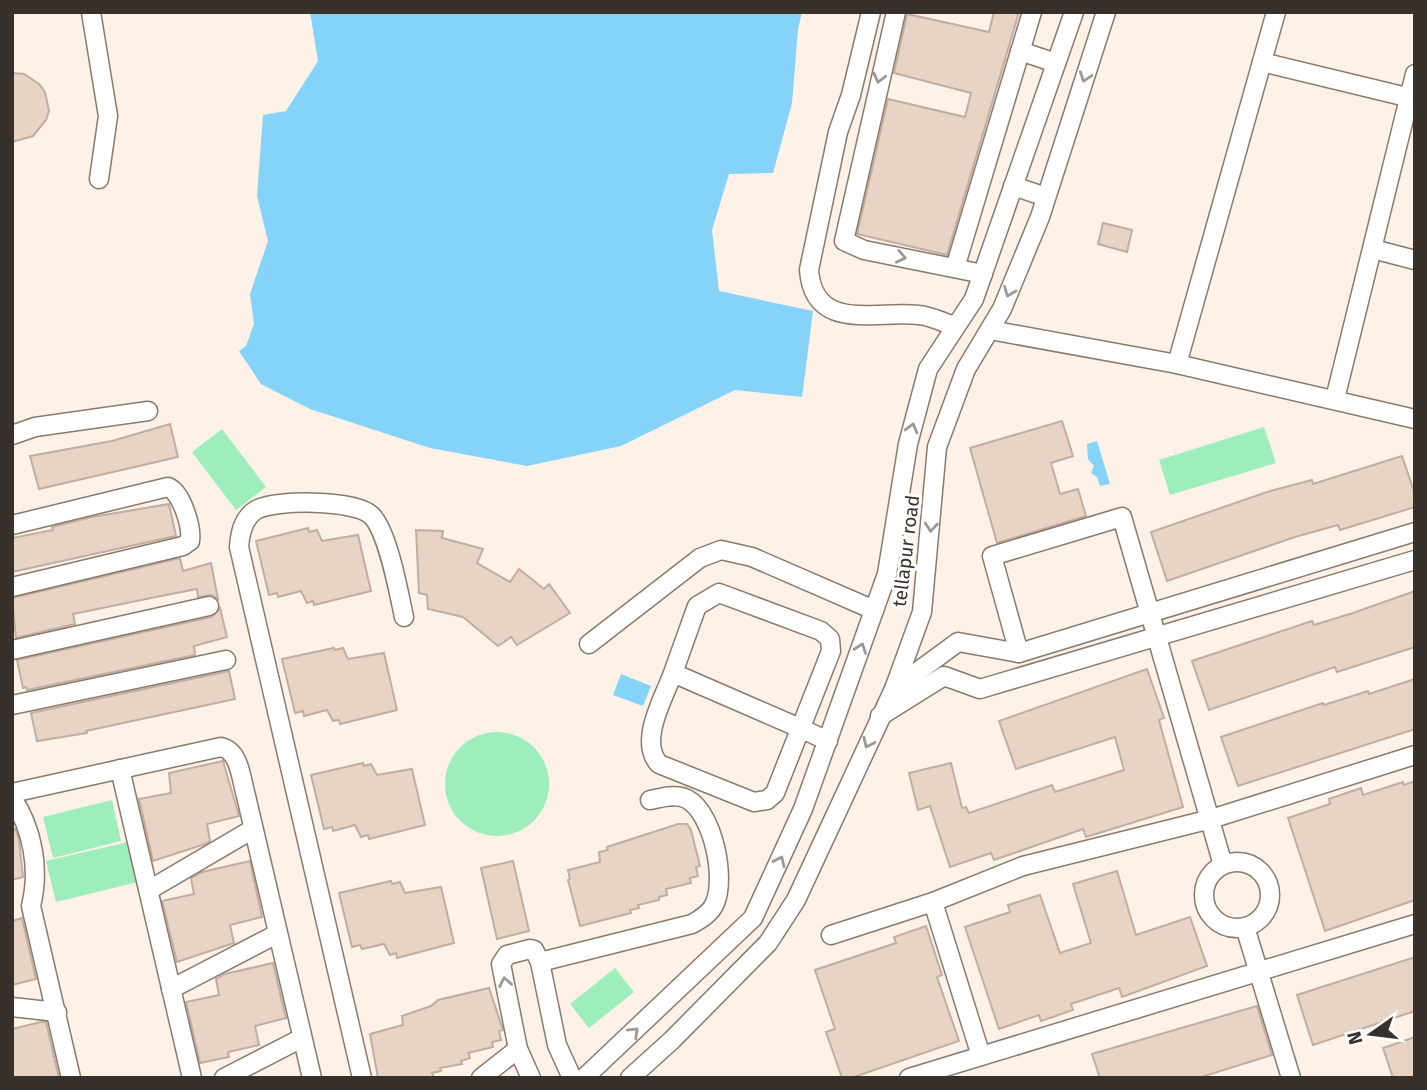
<svg xmlns="http://www.w3.org/2000/svg" width="1427" height="1090" viewBox="0 0 1427 1090" font-family="'Fira Sans',sans-serif">
  <style>
    .green { fill: #9deeba }
    .water { fill: #85d3f8 }
    .building { fill: #e7d4c5; stroke: #c1aea0; stroke-width: 2 }
    .lines { fill: none; stroke-linecap: round; stroke-linejoin: round }
    .minor-casing { stroke: #8b7a6c; stroke-width: 21 }
    .minor { stroke: #fff; stroke-width: 18 }
    .oneway { stroke: #9c9894 }
    .labels { text-anchor: middle; dominant-baseline: central; stroke-width: 6; stroke-linejoin: round; paint-order: stroke }
    .street-label { font-size: 19px; fill: #38302a; stroke: #fff }
  </style>
  <rect width="100%" height="100%" fill="#fdf1e8"/>
  <g class="green">
    <path d="M1264 427 1276 463 1170 495 1159 460Z"/>
    <path d="M222 429 266 487 236 510 192 452Z"/>
    <circle cx="497" cy="784" r="52"/>
    <path d="M112 800 121 841 53 858 43 817Z"/>
    <path d="M128 842 138 882 56 902 46 861Z"/>
    <path d="M615 968 634 992 589 1028 570 1004Z"/>
  </g>
  <g class="water">
    <path d="M310 12H802L798 29 792 103 773 173 729 174 712 230 719 291 813 311 802 397 735 390 621 446 527 466 430 448 310 409 261 384 239 351 246 346 254 324 250 294 268 241 257 196 263 115 286 111 318 61Z"/>
    <path d="M1097 441 1110 484 1100 486 1097 477 1091 473 1094 466 1088 459 1087 444Z"/>
    <path d="M621 674 651 686 643 706 613 695Z"/>
  </g>
  <g class="building">
    <path d="M994 12H1019L947 255 857 234 888 99 965 117 971 93 894 73 907 14 989 32Z"/>
    <path d="M12 73 24 74 39 84 45 92 49 111 46 120 33 136 12 142Z"/>
    <path d="M1103 223 1132 230 1127 252 1098 244Z"/>
    <path d="M1062 421 1073 456 1051 463 1060 494 1078 489 1086 516 997 543 970 448Z"/>
    <path d="M170 424 178 457 39 489 30 456 112 441Z"/>
    <path d="M1402 456 1415 494V507L1340 530 1338 525 1295 537 1167 581 1151 532 1270 491 1312 480 1313 484Z"/>
    <path d="M169 504 176 536 12 572V538L53 530 52 527 92 517Z"/>
    <path d="M308 528 309 532 317 530 322 541 358 535 371 591 314 605 313 601 307 603 301 591 278 597 277 593 269 595 256 541Z"/>
    <path d="M416 530 443 531 442 538 483 549 477 563 510 582 519 569 544 589 549 584 570 613 517 645 511 637 498 646 463 617 428 609 427 595 419 593Z"/>
    <path d="M180 558 183 571 211 563 218 599 212 595 198 597 197 589 156 597 73 614 75 624 16 638 12 598Z"/>
    <path d="M1415 591V647L1337 672 1335 667 1209 710 1192 661 1312 621 1314 625 1353 613Z"/>
    <path d="M220 608 227 637 194 646 195 655 27 690 26 687 23 688 17 660 211 617Z"/>
    <path d="M334 648 335 650 343 648 348 659 384 653 397 710 340 724 339 720 333 721 327 710 304 716 303 711 295 713 282 659Z"/>
    <path d="M1147 669 1164 718 1159 720 1183 807 1086 837 1083 829 994 860 991 853 950 867 930 806 918 810 909 773 951 763 962 808 966 807 969 813 1052 785 1055 792 1124 770 1115 737 1016 769 999 721Z"/>
    <path d="M229 671 235 699 86 731 87 733 37 741 31 713Z"/>
    <path d="M1415 679V729L1238 786 1221 737 1323 703 1324 705 1368 691 1369 694Z"/>
    <path d="M223 761 239 816 207 824 210 841 205 844 153 861 139 799 171 793 169 773Z"/>
    <path d="M363 763 364 766 371 764 377 775 412 769 425 825 369 839 368 835 361 837 355 825 333 831 332 827 324 829 311 775Z"/>
    <path d="M1415 781V900L1325 931 1288 818 1330 804 1329 799 1361 788 1363 795 1403 782 1404 785Z"/>
    <path d="M678 824H687L691 830 700 866 696 867 698 876 690 878 691 883 666 889 667 895 659 897V900L638 905 639 908 630 910 631 913 580 926 568 880 570 879 568 870 600 862 599 852 608 850 607 847Z"/>
    <path d="M12 829H15L19 839 23 877 12 880Z"/>
    <path d="M250 861 262 917 230 925 234 943 177 962 162 901 194 894 191 878 202 872Z"/>
    <path d="M513 861 529 931 497 939 481 868Z"/>
    <path d="M1117 871 1136 935 1190 917 1207 966 1122 997 1119 988 1071 1004 1073 1010 1041 1021 1039 1015 999 1029 965 927 1010 912 1008 905 1040 895 1060 953 1091 943 1073 884Z"/>
    <path d="M391 881 392 884 400 882 405 893 441 887 454 943 397 958 396 953 390 955 384 944 362 949 360 945 352 947 339 893Z"/>
    <path d="M22 918 36 979 12 985V921Z"/>
    <path d="M926 926 942 975 937 977 959 1041 851 1078H842L826 1032 835 1029 815 970 896 943 894 937Z"/>
    <path d="M1415 957V1011L1313 1045 1297 995Z"/>
    <path d="M273 963 286 1018 255 1026 259 1045 228 1052 229 1057 200 1063 186 1002 219 995 216 979 225 974Z"/>
    <path d="M489 988 503 1030 499 1031 501 1040 492 1042 493 1047 468 1053 470 1058 461 1061 462 1064 440 1068 441 1071 432 1073 434 1078H378L370 1034 403 1025 402 1016 431 1006 438 1000Z"/>
    <path d="M1257 1006 1272 1055 1198 1078H1100L1092 1054Z"/>
    <path d="M41 1022H46L59 1078H12V1029Z"/>
    <path d="M1415 1037V1078H1393L1383 1048Z"/>
  </g>
  <g class="lines">
    <defs>
      <g id="minor">
        <path d="M91 12 108 116 99 179"/>
        <path d="M871 12 851 95 838 132 809 270C814 333 875 310 919 315 931 316 944 323 955 326"/>
        <path d="M896 12 844 241 864 250 983 274"/>
        <path d="M1020 51 1056 63"/>
        <path d="M1262 62 1415 99"/>
        <path d="M1013 186 1046 197"/>
        <path d="M1373 249 1415 260"/>
        <path d="M955 268 1032 12"/>
        <path d="M990 330 1177 364 1415 419"/>
        <path d="M1177 364 1276 12"/>
        <path d="M1335 399 1415 74"/>
        <path d="M12 435 35 427 148 411"/>
        <path d="M12 525 168 487C182 493 192 527 190 541L183 546 12 587"/>
        <path d="M589 644 700 558 721 550 752 557 874 610"/>
        <path d="M12 650 209 606"/>
        <path d="M1019 653 992 556 1122 517 1223 865"/>
        <path d="M673 673C664 698 638 741 659 764L754 802 767 800 775 793 831 651 830 639 821 631 719 593 697 606 673 673 802 729 828 741"/>
        <path d="M894 689 958 642 1019 653 1415 532"/>
        <path d="M12 705 226 660"/>
        <path d="M880 716 944 676 980 689 1415 560"/>
        <path d="M120 769 192 1078"/>
        <path d="M12 793 221 747C240 751 241 779 246 796L312 1078"/>
        <path d="M12 798C33 829 40 870 31 906L71 1078"/>
        <circle cx="1237" cy="895" r="33"/>
        <path d="M149 890 253 829"/>
        <path d="M933 902 981 1056"/>
        <path d="M1245 927 1291 1078"/>
        <path d="M831 935 933 902 1023 866 1211 819 1415 755"/>
        <path d="M540 962 692 924C701 919 711 913 715 903 726 877 713 813 687 799 676 793 661 798 650 800"/>
        <path d="M171 989 277 934"/>
        <path d="M12 1007 57 1012"/>
        <path d="M224 1078 302 1038"/>
        <path d="M362 1078 239 547C240 533 243 518 256 510 275 499 355 500 371 515 388 531 399 594 404 617"/>
        <path d="M481 1078 518 1049"/>
        <path d="M531 1078 518 1049 501 964 507 955 530 949 534 950 540 962 557 1045 572 1078"/>
        <path d="M584 1078 753 918 803 809 887 574 908 444 928 369 974 299 1074 12"/>
        <path d="M630 1078 672 1040 768 943 796 900 894 689 922 612 937 447 966 369 1002 309 1040 217 1106 12"/>
        <path d="M909 1078 1415 924"/>
      </g>
    </defs>
    <use href="#minor" class="minor-casing"/>
    <use href="#minor" class="minor"/>
  </g>
  <defs><path id="oneway-chevron" d="M-2-3.5L2.5 0L-2 3.5" fill="none" stroke-width="1.6" stroke-linecap="round" stroke-linejoin="round" transform="scale(1.75)"/></defs>
  <g class="oneway">
    <use href="#oneway-chevron" transform="translate(1085 77) rotate(108)"/>
    <use href="#oneway-chevron" transform="translate(879 78) rotate(104)"/>
    <use href="#oneway-chevron" transform="translate(901 257) rotate(12)"/>
    <use href="#oneway-chevron" transform="translate(1009 292) rotate(112)"/>
    <use href="#oneway-chevron" transform="translate(912 428) rotate(-75)"/>
    <use href="#oneway-chevron" transform="translate(931 527) rotate(95)"/>
    <use href="#oneway-chevron" transform="translate(861 648) rotate(-70)"/>
    <use href="#oneway-chevron" transform="translate(868 743) rotate(115)"/>
    <use href="#oneway-chevron" transform="translate(780 861) rotate(-65)"/>
    <use href="#oneway-chevron" transform="translate(505 982) rotate(-101)"/>
    <use href="#oneway-chevron" transform="translate(634 1032) rotate(-44)"/>
  </g>
  <g class="labels">
    <g class="street-label">
      <text transform="translate(906 551) rotate(-83)">tellapur road</text>
    </g>
  </g>
  <rect width="1427" height="1090" fill="none" stroke="#38302a" stroke-width="28"/>
  <g transform="translate(1371 1034) rotate(256)" stroke="#ffffff" stroke-width="5" paint-order="stroke">
  <path d="M0-5L12 26L0 18L-12 26Z" fill="#38302a"/>
  <text y="-10" font-size="19" font-weight="bold" text-anchor="middle" fill="#38302a">N</text>
  </g>
</svg>
